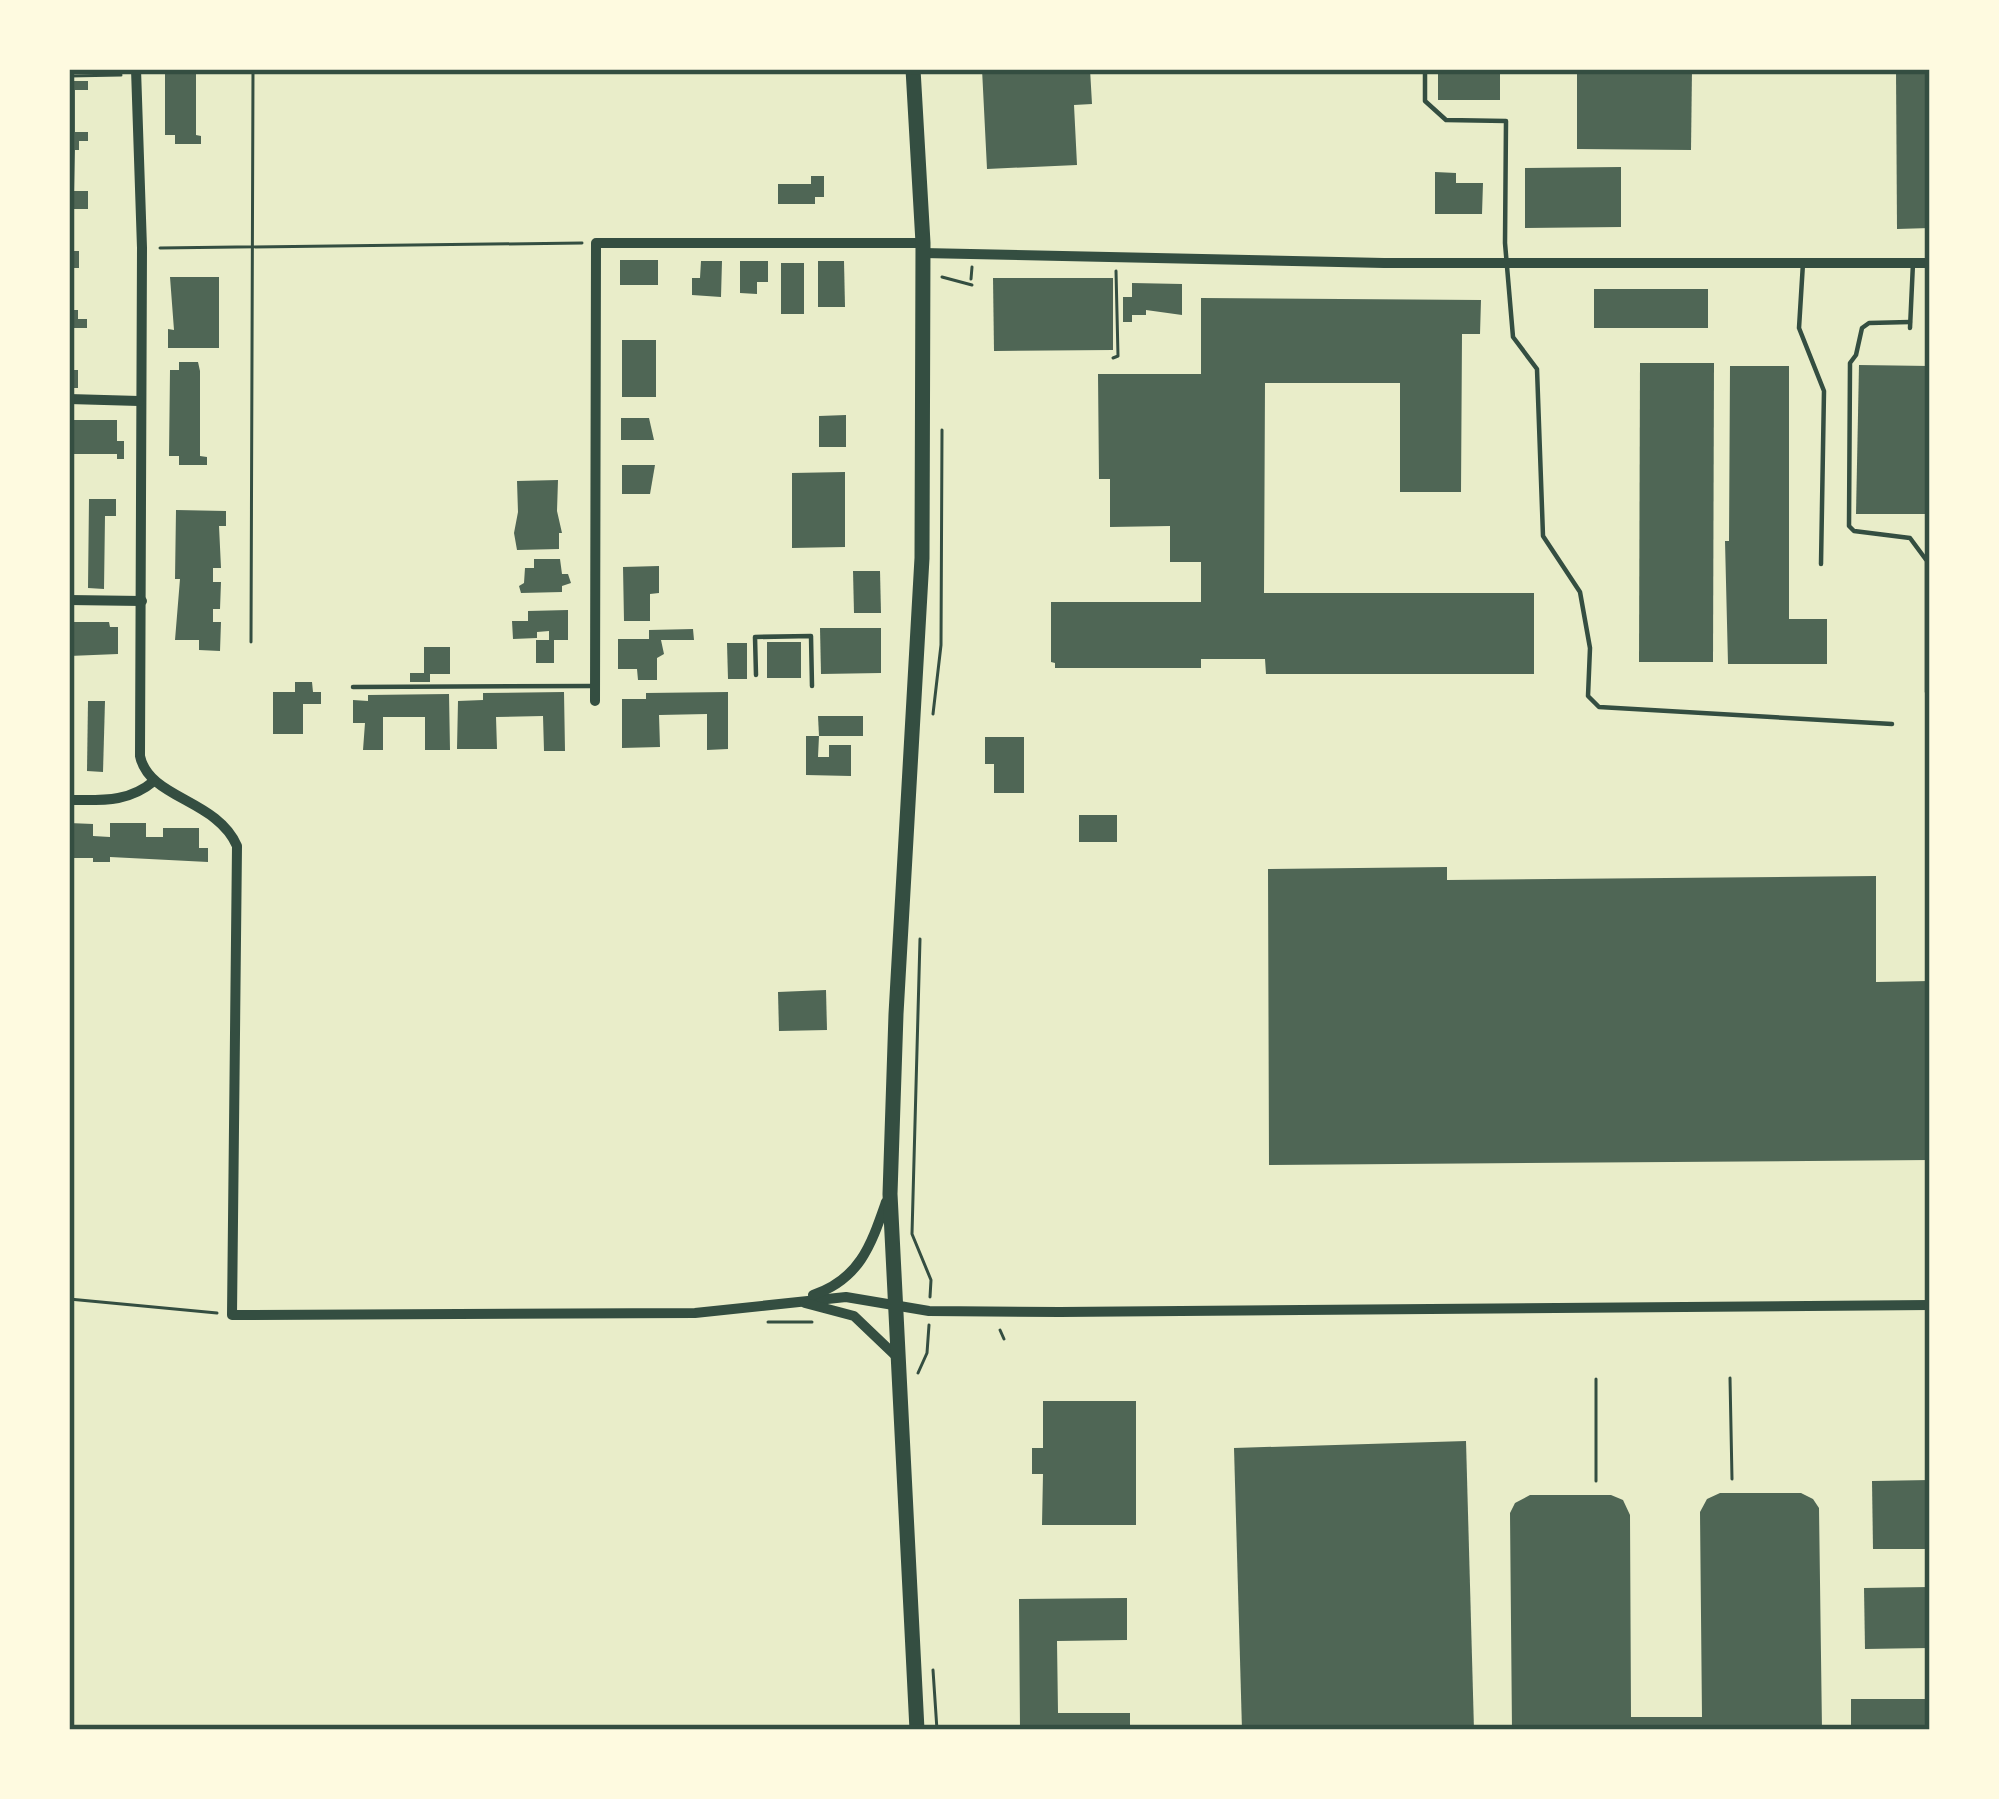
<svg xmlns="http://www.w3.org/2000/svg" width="1999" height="1799" viewBox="0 0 1999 1799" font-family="'Titillium Web',sans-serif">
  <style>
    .building { fill: #4f6655 }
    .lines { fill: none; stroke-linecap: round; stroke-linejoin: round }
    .path { stroke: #344e41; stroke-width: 3 }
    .service { stroke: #344e41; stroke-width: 4.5 }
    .minor { stroke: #344e41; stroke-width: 10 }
    .secondary { stroke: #344e41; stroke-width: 15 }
    .neatline { fill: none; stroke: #344e41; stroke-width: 4.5 }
  </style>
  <rect width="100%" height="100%" fill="#e9edc9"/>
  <g class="building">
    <path d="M165 69H196V135L201 136V144H175V135H165Z"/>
    <path d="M982 69H1090L1092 104 1074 105 1077 165 987 169Z"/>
    <rect x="1438" y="69" width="62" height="31"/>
    <path d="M1577 69H1692L1691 150 1577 149Z"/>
    <path d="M1896 69H1930V228L1897 229Z"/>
    <path d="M69 81H88V90H75V132H88V141H79V150H75L74 191H88V209H74V251H79V268H74V310H78V319H87V328H74V370H78V388H69Z"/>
    <path d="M1621 167V227L1525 228V168Z"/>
    <path d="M1435 172 1456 173V183H1483L1482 214H1435Z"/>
    <path d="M811 176H824V197H815V204H778V184H811Z"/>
    <rect x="620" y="260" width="38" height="25"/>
    <path d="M701 261H722L721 297 692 295V278H700Z"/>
    <path d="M740 261H768V282H757V294L740 293Z"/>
    <path d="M818 261H844L845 307H818Z"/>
    <rect x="781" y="263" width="23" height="51"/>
    <path d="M170 277H219V348H168V329L174 330Z"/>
    <path d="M993 278H1113V350L994 351Z"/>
    <path d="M1132 283 1182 284V315L1146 310V315H1132V322H1123V297H1132Z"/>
    <rect x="1594" y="289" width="114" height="39"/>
    <path d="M1201 298 1481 300 1480 334H1462L1461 492H1400V383H1265L1264 593H1534V674H1266L1265 659H1201V668H1055V663L1051 662V602H1201V562H1170V526L1110 527V479H1099L1098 374H1201Z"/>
    <rect x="622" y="340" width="34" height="57"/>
    <path d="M179 362H198L200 371V456L207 457V465H179V456H169L170 370H179Z"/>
    <path d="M1640 363H1714L1713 662H1639Z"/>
    <path d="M1859 365 1930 366V514H1856Z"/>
    <path d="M1730 366H1789V619H1827V664H1728L1725 541H1729Z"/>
    <path d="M846 415V447H819V416Z"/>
    <path d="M621 418H649L654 440H621Z"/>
    <path d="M73 420H117V441H124V459H117V454H69Z"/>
    <path d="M622 465H655L650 494H622Z"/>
    <path d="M845 472V547L792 548V473Z"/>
    <path d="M558 480 557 511 562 533H559V549L517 550 514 533 518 512 517 481Z"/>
    <path d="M89 499H116V516H105L104 589 88 588Z"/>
    <path d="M176 510 226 511V526H219L221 568H213V582H221L220 609H213V622H221L220 651 199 650V640H175L180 579H175Z"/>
    <path d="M534 559H560L562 574H568L571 583 562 586V592L521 593 519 586 524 583 525 568H534Z"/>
    <path d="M659 566V593L650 594V621H624L623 567Z"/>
    <path d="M853 571H880L881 613H854Z"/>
    <path d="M568 610V640H554V663H536V640H549V631L537 632V638L513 639 512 621H528V611Z"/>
    <path d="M69 622H109L110 627H118V654L69 656Z"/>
    <path d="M820 628H881V673L821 674Z"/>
    <path d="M693 629 694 640H661L664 654 657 658V680H638L637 669H618V639H649V630Z"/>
    <rect x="767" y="642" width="34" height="36"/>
    <path d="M727 643H747V679H728Z"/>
    <path d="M424 647H450V674H430V682H410V673H424Z"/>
    <path d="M295 682H312L313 692H321V704H303V734H273V692H295Z"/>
    <path d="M564 692 565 751H544L543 716 496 717 497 749H457L458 701 483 700V693Z"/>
    <path d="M728 692V749L707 750V714L659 715 660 747 622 748V699H646V693Z"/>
    <path d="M449 694 450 750H425V717H383V750H363L365 723H353V700L368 701V695Z"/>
    <path d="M88 701H105L103 772 87 771Z"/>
    <path d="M818 716H863V736H819Z"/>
    <path d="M806 736H819L818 757H829V745H851V776L806 775Z"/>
    <path d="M985 737H1024V793H994V764H985Z"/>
    <rect x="1079" y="815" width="38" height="27"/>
    <path d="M69 823 93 824V836L110 837V823H146V837H163V828H199V848H208V862L110 857V862H93V858H69Z"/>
    <path d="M1447 867V880L1876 876V982L1930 981V1160L1269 1165 1268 869Z"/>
    <path d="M826 990 827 1030 779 1031 778 992Z"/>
    <path d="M1043 1401H1136V1525H1042L1043 1474H1032V1448H1043Z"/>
    <path d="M1466 1441 1474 1730H1242L1234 1448Z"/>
    <path d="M1930 1480V1549H1873L1872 1481Z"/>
    <path d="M1720 1493H1801L1813 1499 1819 1508 1822 1730H1512L1510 1513 1515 1503 1530 1495H1611L1623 1500 1630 1515 1631 1717H1702L1700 1512 1707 1499Z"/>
    <path d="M1930 1587V1648L1865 1649 1864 1588Z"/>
    <path d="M1127 1598V1640L1057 1641 1058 1713H1130V1730H1020L1019 1599Z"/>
    <rect x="1851" y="1699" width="79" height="31"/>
  </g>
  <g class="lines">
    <g class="path">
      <path d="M69 76 121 75"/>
      <path d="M160 248 582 243"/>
      <path d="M942 277 972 285"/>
      <path d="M971 279 972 267"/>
      <path d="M1113 358 1118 356 1116 271"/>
      <path d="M251 642 253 69"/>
      <path d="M933 714 941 645 942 430"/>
      <path d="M920 939 912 1234 931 1280 930 1297"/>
      <path d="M69 1299 217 1313"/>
      <path d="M768 1322H812"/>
      <path d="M1000 1330 1004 1339"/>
      <path d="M918 1373 927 1353 929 1325"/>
      <path d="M1730 1378 1732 1479"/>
      <path d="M1596 1379V1481"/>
      <path d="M933 1670 937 1730"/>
    </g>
    <g class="service">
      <path d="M1425 69V101L1446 120 1506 121 1505 243 1513 337 1537 369 1543 536 1580 592 1590 648 1588 696 1599 707 1892 724"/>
      <path d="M1803 263 1799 328 1824 391 1821 564"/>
      <path d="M1910 322 1869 323 1862 328 1856 355 1850 363 1849 526 1854 531 1910 538 1927 561V692L1930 693"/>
      <path d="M1910 328 1913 263"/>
      <path d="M756 675 755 637 811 636 812 686"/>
      <path d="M353 687 593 686"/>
    </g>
    <g class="minor">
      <path d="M136 69 142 248 140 756C149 799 217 799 237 846L232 1315 695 1313 846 1297 929 1311 1060 1312 1930 1305"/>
      <path d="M923 253 1384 263H1930"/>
      <path d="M69 399 139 401"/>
      <path d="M69 600 142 601"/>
      <path d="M595 701 596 243H923"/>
      <path d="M69 800C101 800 128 803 154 781"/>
      <path d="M813 1295C860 1279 871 1245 886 1202"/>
      <path d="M805 1303 854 1316 898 1358"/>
    </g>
    <path class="secondary" d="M913 69 923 243 922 558 896 1014 890 1194 917 1730"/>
  </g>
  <rect width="1999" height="1799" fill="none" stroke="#fefae0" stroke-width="144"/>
  <rect x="72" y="72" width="1855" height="1655" class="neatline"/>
</svg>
